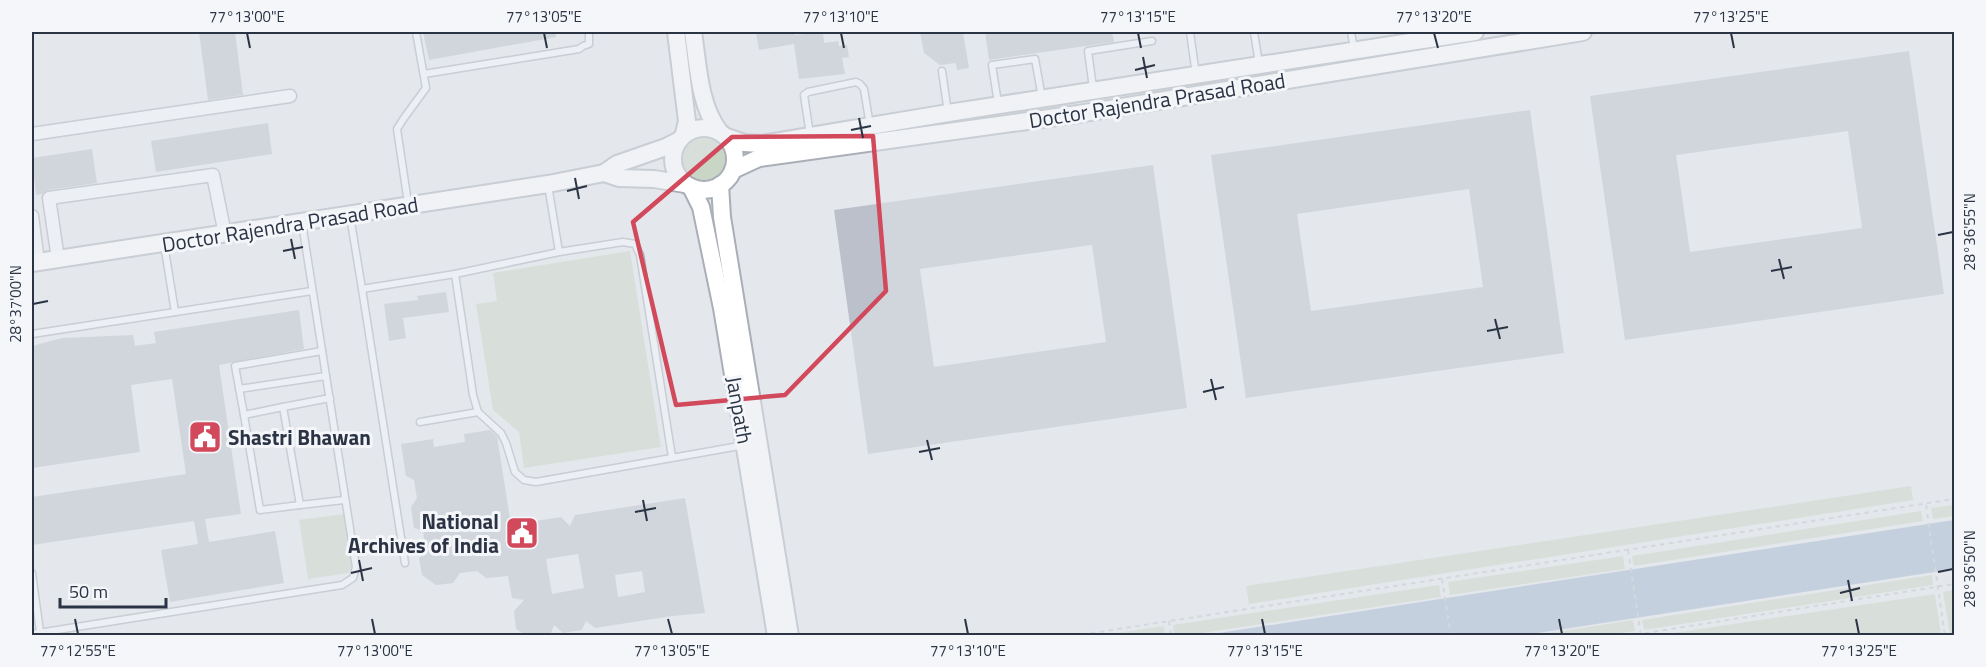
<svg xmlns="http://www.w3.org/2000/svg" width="1986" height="667" viewBox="0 0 1986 667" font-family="'Titillium Web',sans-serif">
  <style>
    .green { fill: #c9d6c5 }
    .water { fill: #9fb4cc }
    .building { fill: #bbc0ca; fill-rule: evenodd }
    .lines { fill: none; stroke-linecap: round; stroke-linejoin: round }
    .service-casing { stroke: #a9aeb7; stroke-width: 9 }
    .minor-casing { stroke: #a9aeb7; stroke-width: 15 }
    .secondary-casing { stroke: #a9aeb7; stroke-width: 20 }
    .path { stroke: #c2c5cb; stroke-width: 2; stroke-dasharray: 4.5 4.5; stroke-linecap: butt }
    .service { stroke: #f7f8fa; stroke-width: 6 }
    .minor { stroke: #f7f8fa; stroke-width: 12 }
    .secondary { stroke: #fff; stroke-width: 16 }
    .marked { fill: none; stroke: #d1495b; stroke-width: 4.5; stroke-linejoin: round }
    .ticks { fill: none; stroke: #2b3445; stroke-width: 2 }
    .labels { text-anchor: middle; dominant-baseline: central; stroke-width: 6; stroke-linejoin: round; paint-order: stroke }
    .street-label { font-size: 21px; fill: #2b3445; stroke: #f4f6f9 }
    .poi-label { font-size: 21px; font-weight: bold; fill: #2b3445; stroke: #f4f6f9; text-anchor: start }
    .neatline { fill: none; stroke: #2b3445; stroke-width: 2 }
    .ticks-label { font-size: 15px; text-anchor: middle; fill: #2b3445 }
  </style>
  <rect width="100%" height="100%" fill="#e4e7ec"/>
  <g class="green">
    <circle cx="704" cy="159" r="21"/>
    <path d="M630 251 661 447 524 468 519 432 493 410 476 304 497 301 493 273Z"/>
    <path d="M1911 486 1913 500 1249 604 1246 586Z"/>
    <path d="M1954 505V516L1933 519 1931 508Z"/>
    <path d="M1921 511 1923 521 1634 566 1632 556Z"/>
    <path d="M344 514 352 566 348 573 308 579 299 520Z"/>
    <path d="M1623 556 1625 569 1450 595 1448 582Z"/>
    <path d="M1932 575 1933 585 1644 630 1642 620Z"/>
    <path d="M1439 585 1441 597 1188 635H1174L1173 625Z"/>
    <path d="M1954 590V635H1950L1943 592Z"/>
    <path d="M1935 594 1941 635H1660Z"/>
    <path d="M1633 620 1635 631 1608 635H1536Z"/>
    <path d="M1164 626 1165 635H1103Z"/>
  </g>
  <path class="water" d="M1954 520V569L1525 635H1206Z"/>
  <g class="building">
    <path d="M199 32H235L243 95 208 100Z"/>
    <path d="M423 32H555L556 37 429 60Z"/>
    <path d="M763 32H794L795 35 823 32 824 43 838 41 839 46 847 45 849 57 842 58 845 74 799 79 794 44 759 50 756 33Z"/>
    <path d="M920 32H963L969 68 957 70 956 63 940 65 924 53Z"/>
    <path d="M985 32H1112L1114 42 989 60Z"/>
    <path d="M1909 51 1944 294 1625 340 1590 96ZM1848 131 1862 228 1690 252 1676 155Z"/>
    <path d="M1530 110 1564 353 1246 398 1211 155ZM1469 189 1483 287 1311 311 1297 214Z"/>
    <path d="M268 123 272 154 156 172 151 141Z"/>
    <path d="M92 149 97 183 48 190 42 194 36 195 32 158Z"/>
    <path d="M1153 165 1187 408 868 454 834 210ZM1092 245 1106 342 934 367 920 269Z"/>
    <path d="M446 292 449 312 403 318 406 338 389 341 384 304 418 300 417 296Z"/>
    <path d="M299 310 304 349 219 365 241 514 205 519 209 542 275 531 284 583 170 602 161 550 198 544 194 521 32 545V497L186 474 172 379 131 385 140 452 32 468V346L62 338 133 335 135 346 156 343 154 332Z"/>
    <path d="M490 430 497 436 511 525 561 517 570 526 575 515 685 498 705 613 672 616 595 628 586 621 582 630 563 633 554 625 550 636H527L516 629 514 611 524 600 512 598 508 576 486 578 477 571 460 573 453 583 436 585 422 575 419 558 426 550 423 531 414 528 411 507 417 498 414 480 406 476 401 444 433 439 434 447 465 442 464 434ZM578 554 584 588 552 594 546 559ZM642 571 645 592 618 597 615 575Z"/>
  </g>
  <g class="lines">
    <defs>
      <g id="service">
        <path d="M1190 32 1196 75"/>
        <path d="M1254 32 1259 64"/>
        <path d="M1351 32 1354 49"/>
        <path d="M942 71 948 113"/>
        <path d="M424 74 579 49 583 46 589 44V32"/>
        <path d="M1093 88 1088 51 1152 41"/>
        <path d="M998 103 992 65 1035 59 1042 98"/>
        <path d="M810 135 804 95 808 92 856 82 860 84 864 89 870 126"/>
        <path d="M548 185 559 252"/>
        <path d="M408 203 397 129 404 118 426 88 416 32"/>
        <path d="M350 216 362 289 455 274"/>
        <path d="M164 244 175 312"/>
        <path d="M362 289 405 563"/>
        <path d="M32 334 312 291"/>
        <path d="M239 389 326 376"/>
        <path d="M330 398 283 407 300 505 344 500"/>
        <path d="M283 407 244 415 260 510 300 505"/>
        <path d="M244 415 235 366 322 351"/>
        <path d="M420 422 478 412"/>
        <path d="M672 457 640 255 635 244 623 242 559 252 455 274 473 395 478 412 501 433 506 443 515 472 524 480 536 482 745 445"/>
        <path d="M32 573 40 632"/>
        <path d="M32 634 342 585 353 578 356 567 302 223"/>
      </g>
      <g id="minor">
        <path d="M32 134 290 96"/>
        <path d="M32 216 38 262"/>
        <path d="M58 259 49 198 213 175 225 234"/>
      </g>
      <g id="secondary">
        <path d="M676 32 687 121 684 134"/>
        <path d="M693 32C698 64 699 105 719 131"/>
        <circle cx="704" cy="159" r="31"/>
        <path d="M727 137 744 143 762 144 948 113 1475 32"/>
        <path d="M733 170 759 158 1078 114 1583 32"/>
        <path d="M604 173 619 178 654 179 685 184"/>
        <path d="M720 185 722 217 790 636"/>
        <path d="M691 187 701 207 722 308 776 636"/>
        <path d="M32 263 548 184 604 173 617 164 666 147 678 141"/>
      </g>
    </defs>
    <use href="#service" class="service-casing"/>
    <use href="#minor" class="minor-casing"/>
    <use href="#secondary" class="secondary-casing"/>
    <g class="path">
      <path d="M1926 505 1945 636"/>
      <path d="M1628 550 1641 636"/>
      <path d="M1442 579 1451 636"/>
      <path d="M1169 621 1171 636"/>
      <path d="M1073 636 1954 499"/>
      <path d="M1627 636 1954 584"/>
    </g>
    <use href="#service" class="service"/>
    <use href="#minor" class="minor"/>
    <use href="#secondary" class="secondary"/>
  </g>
  <path d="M0 0H1986V667H0ZM873 136 886 291 785 395 676 405 633 222 732 137Z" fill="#e4e7ec" fill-opacity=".55" fill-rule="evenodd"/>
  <path class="marked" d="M873 136 886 291 785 395 676 405 633 222 732 137Z"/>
  <path class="ticks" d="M247 33 250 48M544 33 547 48M841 33 844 48M1138 33 1141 48M1434 33 1438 48M1731 33 1734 48M1143 57 1147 78M1135 70 1155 65M859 118 863 138M851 130 871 126M575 178 579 199M567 191 587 186M1938 235 1953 232M291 239 295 259M283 251 303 247M1779 259 1784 279M1771 271 1792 267M33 304 48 301M1495 319 1500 339M1487 331 1508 327M1211 379 1216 400M1203 392 1224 387M927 440 932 460M919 452 940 448M643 500 647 521M635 512 656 508M359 560 363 581M1938 572 1953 569M351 573 372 568M1848 580 1852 601M1840 593 1860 588M75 619 78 634M372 619 375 634M668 619 672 634M965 619 968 634M1262 619 1265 634M1559 619 1562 634M1856 619 1859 634"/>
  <defs>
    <symbol id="civic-square" viewBox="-11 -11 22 22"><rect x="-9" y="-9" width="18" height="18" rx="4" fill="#d1495b" stroke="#f4f6f9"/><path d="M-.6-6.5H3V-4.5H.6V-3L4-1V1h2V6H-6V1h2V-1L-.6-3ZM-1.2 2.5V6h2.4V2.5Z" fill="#fff"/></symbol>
  </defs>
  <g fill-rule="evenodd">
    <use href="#civic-square" x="186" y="418" width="38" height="38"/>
    <use href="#civic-square" x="503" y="514" width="38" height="38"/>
  </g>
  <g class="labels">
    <g class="street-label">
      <text transform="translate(1157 100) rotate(-9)">Doctor Rajendra Prasad Road</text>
      <text transform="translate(290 224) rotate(-9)">Doctor Rajendra Prasad Road</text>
      <text transform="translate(740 410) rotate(80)">Janpath</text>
    </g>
    <g class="poi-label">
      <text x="228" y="437">Shastri Bhawan</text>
      <text x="499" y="521" text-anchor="end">National<tspan x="499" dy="24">Archives of India</tspan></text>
    </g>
  </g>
  <rect width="1986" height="667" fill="none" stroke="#f4f6f9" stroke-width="66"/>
  <path d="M60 598v9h106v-9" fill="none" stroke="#2b3445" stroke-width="3"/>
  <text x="69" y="598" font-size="18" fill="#2b3445" stroke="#f4f6f9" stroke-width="4.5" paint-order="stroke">50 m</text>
  <rect x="33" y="33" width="1920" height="601" class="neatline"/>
  <g class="ticks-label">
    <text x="247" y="22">77°13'00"E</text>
    <text x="544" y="22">77°13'05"E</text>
    <text x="841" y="22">77°13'10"E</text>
    <text x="1138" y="22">77°13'15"E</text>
    <text x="1434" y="22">77°13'20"E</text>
    <text x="1731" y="22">77°13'25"E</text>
    <text transform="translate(1970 232) rotate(-90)" y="5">28°36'55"N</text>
    <text transform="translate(16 304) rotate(-90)" y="5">28°37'00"N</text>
    <text transform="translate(1970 569) rotate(-90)" y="5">28°36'50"N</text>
    <text x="78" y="656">77°12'55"E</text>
    <text x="375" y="656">77°13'00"E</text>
    <text x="672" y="656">77°13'05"E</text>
    <text x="968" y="656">77°13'10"E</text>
    <text x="1265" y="656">77°13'15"E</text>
    <text x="1562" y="656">77°13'20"E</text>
    <text x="1859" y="656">77°13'25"E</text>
  </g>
</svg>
